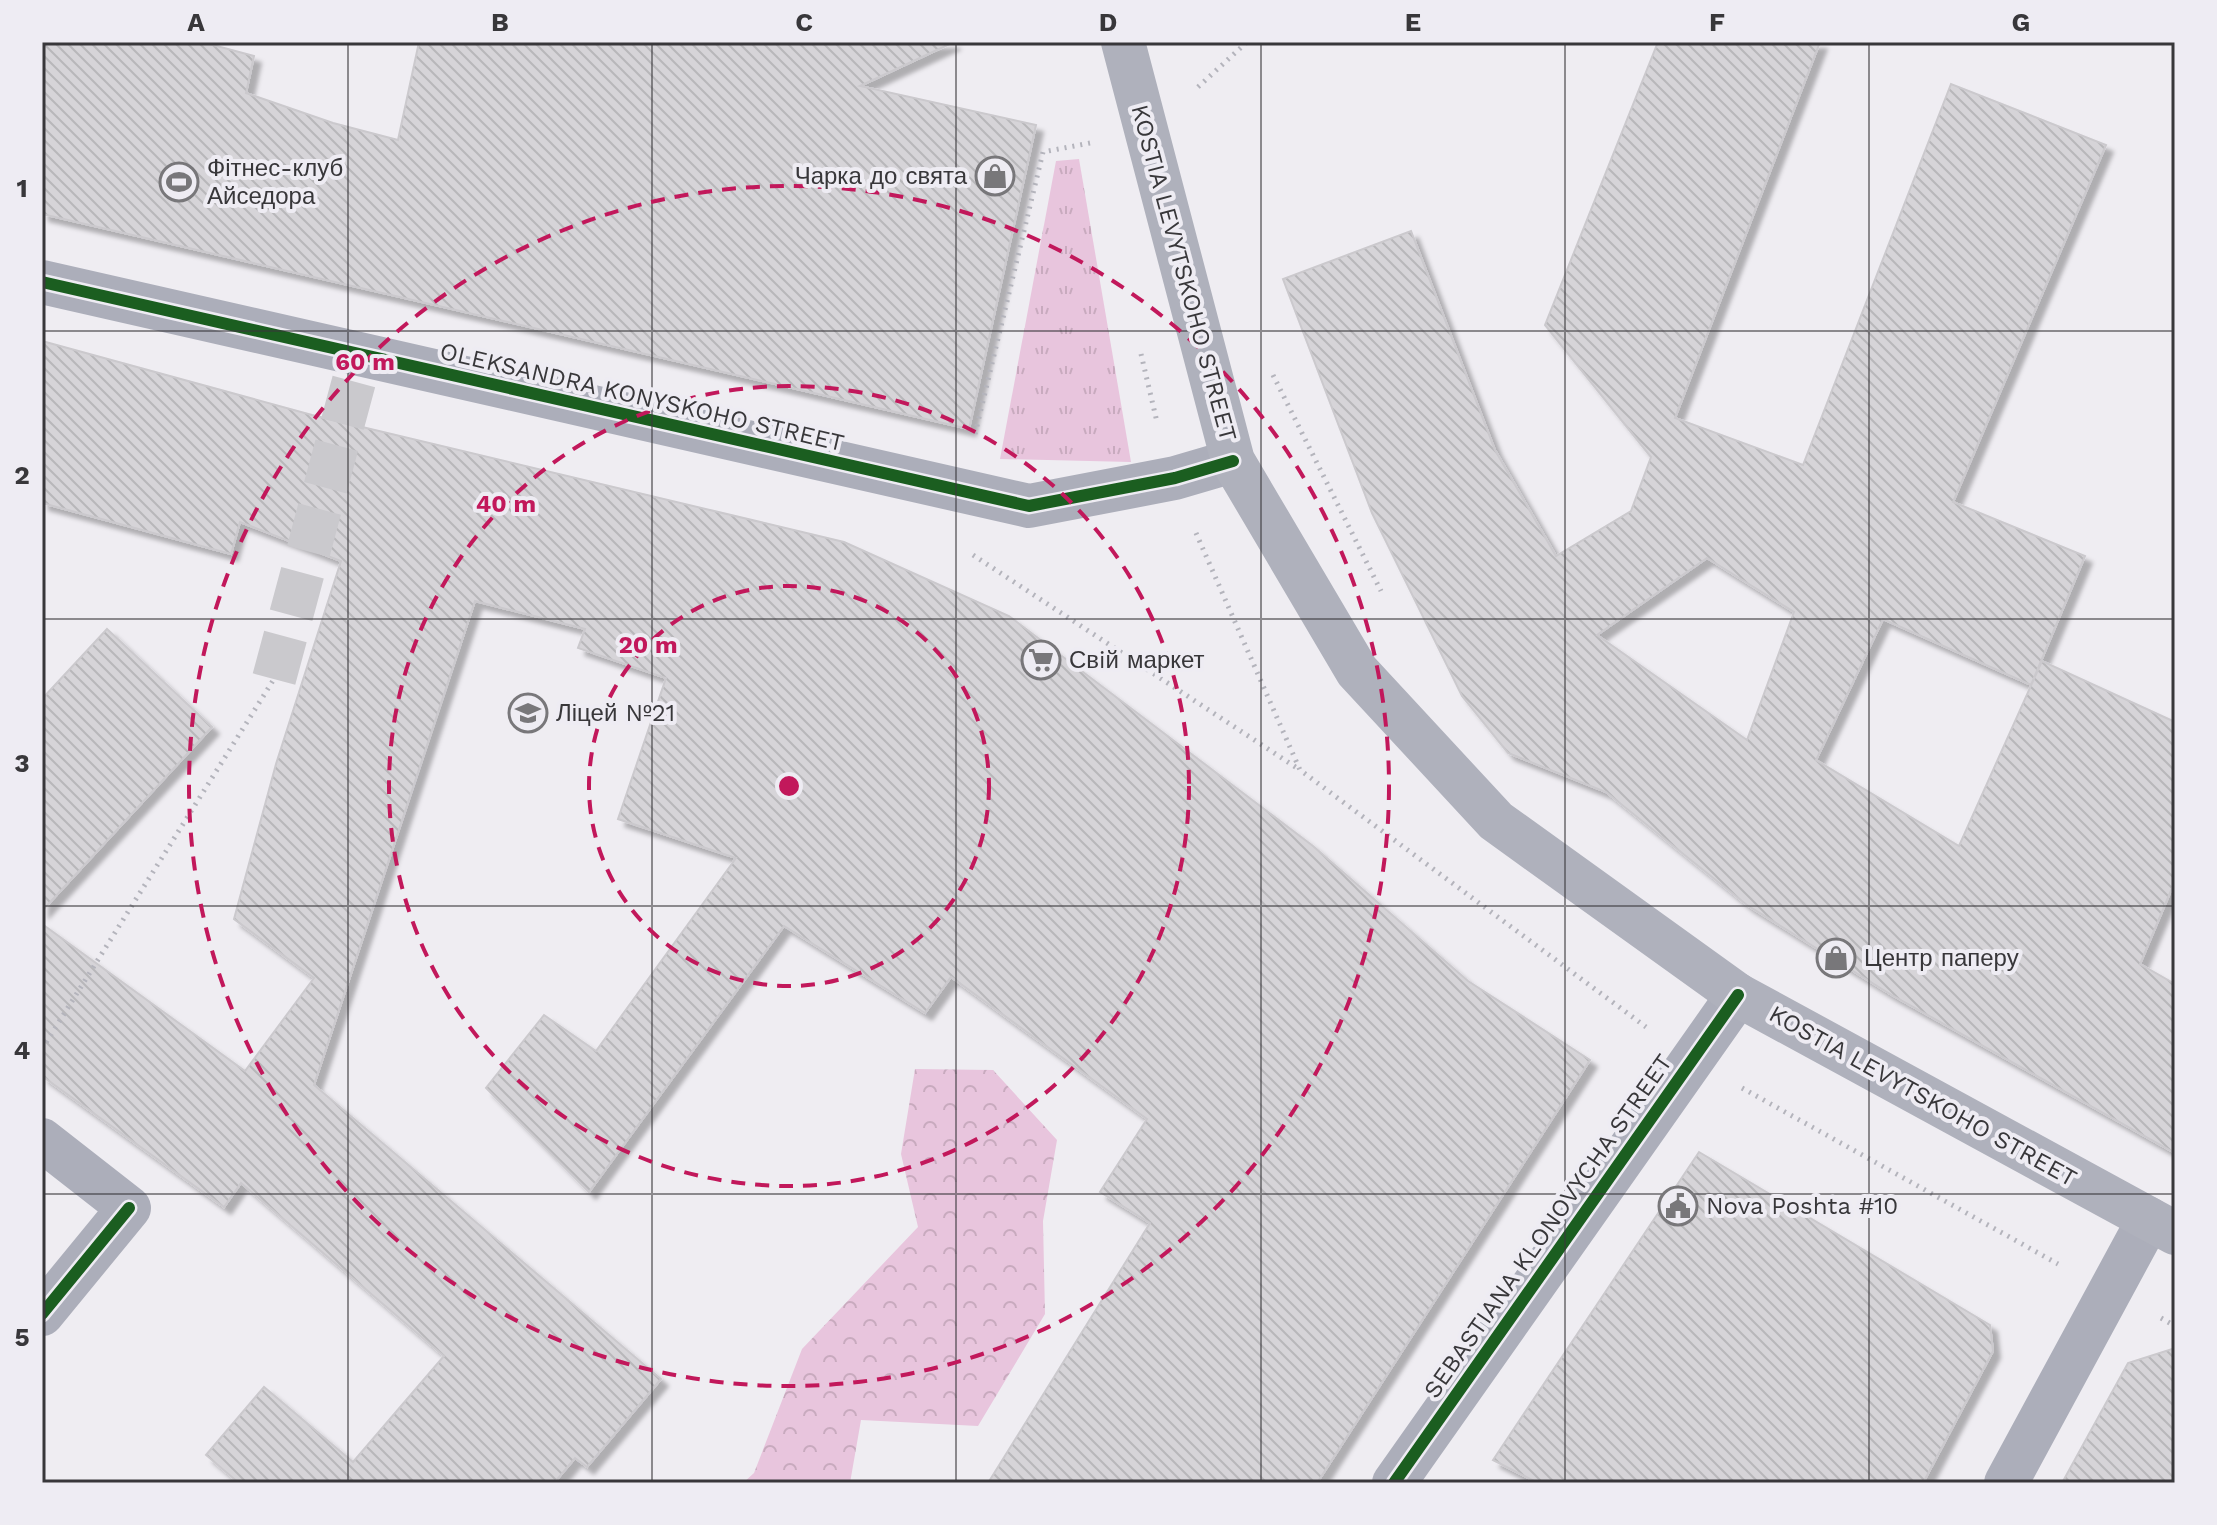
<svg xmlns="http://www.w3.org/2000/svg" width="2217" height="1525" viewBox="0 0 2217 1525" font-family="'Work Sans',sans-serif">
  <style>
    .grass { fill: url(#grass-tufts) }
    .forest { fill: url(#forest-crowns) }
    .building { fill: url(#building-back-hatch); stroke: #cbc9cd; stroke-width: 2; fill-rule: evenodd; filter: url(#shadow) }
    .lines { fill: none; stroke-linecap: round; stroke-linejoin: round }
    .minor-tunnel { stroke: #cac9cd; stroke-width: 44; stroke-dasharray: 44 22; stroke-linecap: butt }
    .path { stroke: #b4b4bc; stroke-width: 5; stroke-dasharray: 2 6; stroke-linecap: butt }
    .minor { stroke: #acaeba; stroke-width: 44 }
    .major { stroke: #afb1bc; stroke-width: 44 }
    .cycleway-casing { stroke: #eeecf3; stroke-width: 17 }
    .cycleway { stroke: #1b5e20; stroke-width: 12 }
    .grid { fill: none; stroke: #38373a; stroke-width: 2; stroke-opacity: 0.55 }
    .ring { fill: none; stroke: #c2185b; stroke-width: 4; stroke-dasharray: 14 10 }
    .labels { text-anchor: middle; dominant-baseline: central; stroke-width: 8; stroke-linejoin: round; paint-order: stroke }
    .poi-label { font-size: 24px; fill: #38373a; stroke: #eeecf3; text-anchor: start }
    .street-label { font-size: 24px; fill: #38373a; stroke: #eeecf3 }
    .centre { fill: #c2185b; stroke: #eeecf3; stroke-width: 4 }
    .ring-label { font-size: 24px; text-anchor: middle; font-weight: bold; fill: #c2185b; stroke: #eeecf3; stroke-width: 8; stroke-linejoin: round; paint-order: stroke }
    .neatline { fill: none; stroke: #38373a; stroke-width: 3 }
    .grid-label { font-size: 26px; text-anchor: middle; font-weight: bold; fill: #38373a }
  </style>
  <defs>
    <pattern id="grass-tufts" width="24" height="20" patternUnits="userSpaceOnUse" patternTransform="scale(2)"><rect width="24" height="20" fill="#e8c5dd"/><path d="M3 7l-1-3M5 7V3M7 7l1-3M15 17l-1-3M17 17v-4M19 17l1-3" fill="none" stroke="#c8aabe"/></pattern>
    <pattern id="forest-crowns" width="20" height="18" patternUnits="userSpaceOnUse" patternTransform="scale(2)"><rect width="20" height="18" fill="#e8c5dd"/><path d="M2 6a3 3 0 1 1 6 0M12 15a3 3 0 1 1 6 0" fill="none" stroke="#c8aabe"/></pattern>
    <pattern id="building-back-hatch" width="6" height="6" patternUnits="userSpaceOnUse" patternTransform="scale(2)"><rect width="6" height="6" fill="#d6d4d8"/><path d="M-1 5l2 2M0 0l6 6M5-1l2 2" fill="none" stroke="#b8b7ba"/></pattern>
    <filter id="shadow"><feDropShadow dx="7" dy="7" stdDeviation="2" flood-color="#0004"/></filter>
  </defs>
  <rect width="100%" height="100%" fill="#efedf2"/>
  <path class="grass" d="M1079 159 1131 462 1000 459 1056 161Z"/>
  <path class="forest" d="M915 1069 993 1070 1057 1140 1043 1221 1045 1314 978 1426 861 1420 850 1483H743L754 1473 802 1349 918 1227 901 1154Z"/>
  <g class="building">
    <path d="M42 42H202L254 56 246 93 333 123 398 140 419 42H954L860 86 1036 125 969 429 42 214Z"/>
    <path d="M1658 42H1820L1675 418 1803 465 1951 84 2106 145 1953 502 2085 556 2031 685 1883 619 1816 760 1959 846 2042 661 2175 722V881L2140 964 2175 984V1153L1890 994 1747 905 1606 792 1508 753 1462 696 1372 513 1283 279 1411 231 1495 450 1556 556 1631 511 1651 457 1545 325ZM1707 558 1794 612 1747 740 1597 635Z"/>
    <path d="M42 341 312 415 844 542 1009 616 1313 846 1468 981 1590 1060 1317 1483H988L1150 1223 1100 1192 1147 1119 951 977 925 1013 784 926 589 1192 486 1088 544 1015 596 1051 736 858 618 819 666 678 578 648 585 629 475 601 314 1085 661 1379 587 1467 575 1458 554 1483H239L206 1455 264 1387 353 1462 444 1356 241 1183 224 1207 42 1076V924L245 1071 314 978 234 919 276 764 341 561 240 522 231 554 42 503Z"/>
    <path d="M107 629 212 727 42 911V699Z"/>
    <path d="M1699 1152 1990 1325 1993 1351 1923 1483H1538L1493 1460Z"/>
    <path d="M2175 1348V1483H2062L2128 1363Z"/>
  </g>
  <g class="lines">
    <path class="minor-tunnel" d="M274 679 361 355"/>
    <g class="path">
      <path d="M1198 87 1247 42"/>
      <path d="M1141 354 1157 422"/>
      <path d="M1273 375 1381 591"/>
      <path d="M975 434 1043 152 1090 143"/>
      <path d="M1196 533 1300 770 1646 1027"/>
      <path d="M973 555 1300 770"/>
      <path d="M42 1049 274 679"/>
      <path d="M1742 1088 2058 1264"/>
      <path d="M2161 1318 2175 1326"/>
    </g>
    <g class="minor">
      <path d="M42 282 1029 506 1175 478 1233 461"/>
      <path d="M42 1140 129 1208 42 1314"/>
      <path d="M1394 1483 1738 995"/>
      <path d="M2006 1483 2149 1219"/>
    </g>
    <path class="major" d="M1123 42 1233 461 1357 671 1496 821 1738 995 2175 1233"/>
    <defs>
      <g id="cycleway">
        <path d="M42 282 1029 506 1175 478 1233 461"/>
        <path d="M42 1314 129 1208"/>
        <path d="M1394 1483 1738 995"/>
      </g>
    </defs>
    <use href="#cycleway" class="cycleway-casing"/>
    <use href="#cycleway" class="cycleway"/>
  </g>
  <path class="grid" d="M348 42V1483M652 42V1483M956 42V1483M1261 42V1483M1565 42V1483M1869 42V1483M42 331H2175M42 619H2175M42 906H2175M42 1194H2175"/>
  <g class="ring">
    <circle cx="789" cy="786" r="200"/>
    <circle cx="789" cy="786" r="400"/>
    <circle cx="789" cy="786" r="600"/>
  </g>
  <defs>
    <symbol id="shop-ring" viewBox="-11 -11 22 22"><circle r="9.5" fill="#eeecf3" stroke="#78777a" stroke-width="1.5"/><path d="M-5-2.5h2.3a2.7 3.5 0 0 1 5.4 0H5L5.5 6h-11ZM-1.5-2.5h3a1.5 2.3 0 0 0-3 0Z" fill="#78777a"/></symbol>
    <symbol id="stadium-ring" viewBox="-11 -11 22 22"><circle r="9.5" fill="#eeecf3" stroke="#78777a" stroke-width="1.5"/><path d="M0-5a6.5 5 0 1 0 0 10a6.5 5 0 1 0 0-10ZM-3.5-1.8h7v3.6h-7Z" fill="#78777a"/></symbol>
    <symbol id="supermarket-ring" viewBox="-11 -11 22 22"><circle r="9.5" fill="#eeecf3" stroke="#78777a" stroke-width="1.5"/><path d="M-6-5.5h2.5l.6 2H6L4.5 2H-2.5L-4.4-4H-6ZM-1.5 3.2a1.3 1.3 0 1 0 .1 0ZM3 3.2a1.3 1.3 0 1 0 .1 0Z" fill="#78777a"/></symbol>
    <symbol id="school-ring" viewBox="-11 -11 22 22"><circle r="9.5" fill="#eeecf3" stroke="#78777a" stroke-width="1.5"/><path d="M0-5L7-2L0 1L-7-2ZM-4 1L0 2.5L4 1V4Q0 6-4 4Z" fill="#78777a"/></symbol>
    <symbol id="civic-ring" viewBox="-11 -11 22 22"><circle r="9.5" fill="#eeecf3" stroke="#78777a" stroke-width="1.5"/><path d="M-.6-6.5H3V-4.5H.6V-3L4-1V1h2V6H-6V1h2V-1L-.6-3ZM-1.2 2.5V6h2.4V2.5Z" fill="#78777a"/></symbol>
  </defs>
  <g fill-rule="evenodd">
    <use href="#shop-ring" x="973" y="154" width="44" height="44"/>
    <use href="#stadium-ring" x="157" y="160" width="44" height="44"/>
    <use href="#supermarket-ring" x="1019" y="638" width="44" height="44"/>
    <use href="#school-ring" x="506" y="691" width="44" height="44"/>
    <use href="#shop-ring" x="1814" y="936" width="44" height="44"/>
    <use href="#civic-ring" x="1656" y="1184" width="44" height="44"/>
  </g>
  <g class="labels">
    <g class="poi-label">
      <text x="207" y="168">Фітнес-клуб<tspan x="207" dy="28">Айседора</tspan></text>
      <text x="967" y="176" text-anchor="end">Чарка до свята</text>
      <text x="1069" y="660">Свiй маркет</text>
      <text x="556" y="713">Ліцей №21</text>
      <text x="1864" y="958">Центр паперу</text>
      <text x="1706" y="1206">Nova Poshta #10</text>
    </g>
    <g class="street-label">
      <text transform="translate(1184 273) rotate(75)">KOSTIA LEVYTSKOHO STREET</text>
      <text transform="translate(642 397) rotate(13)">OLEKSANDRA KONYSKOHO STREET</text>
      <text transform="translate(1923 1096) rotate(29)">KOSTIA LEVYTSKOHO STREET</text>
      <text transform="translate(1548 1226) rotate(-55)">SEBASTIANA KLONOVYCHA STREET</text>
    </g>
  </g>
  <circle cx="789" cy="786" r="12" class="centre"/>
  <g class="ring-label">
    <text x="365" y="370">60 m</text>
    <text x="506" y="512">40 m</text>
    <text x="648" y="653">20 m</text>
  </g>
  <rect width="2217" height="1525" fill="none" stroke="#eeecf3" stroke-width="88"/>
  <rect x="44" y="44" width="2129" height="1437" class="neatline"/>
  <g class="grid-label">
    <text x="196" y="31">A</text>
    <text x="500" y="31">B</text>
    <text x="804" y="31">C</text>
    <text x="1108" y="31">D</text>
    <text x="1413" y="31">E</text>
    <text x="1717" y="31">F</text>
    <text x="2021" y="31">G</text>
    <text x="22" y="197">1</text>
    <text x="22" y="484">2</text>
    <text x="22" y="772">3</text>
    <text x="22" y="1059">4</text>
    <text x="22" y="1346">5</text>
  </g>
</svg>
